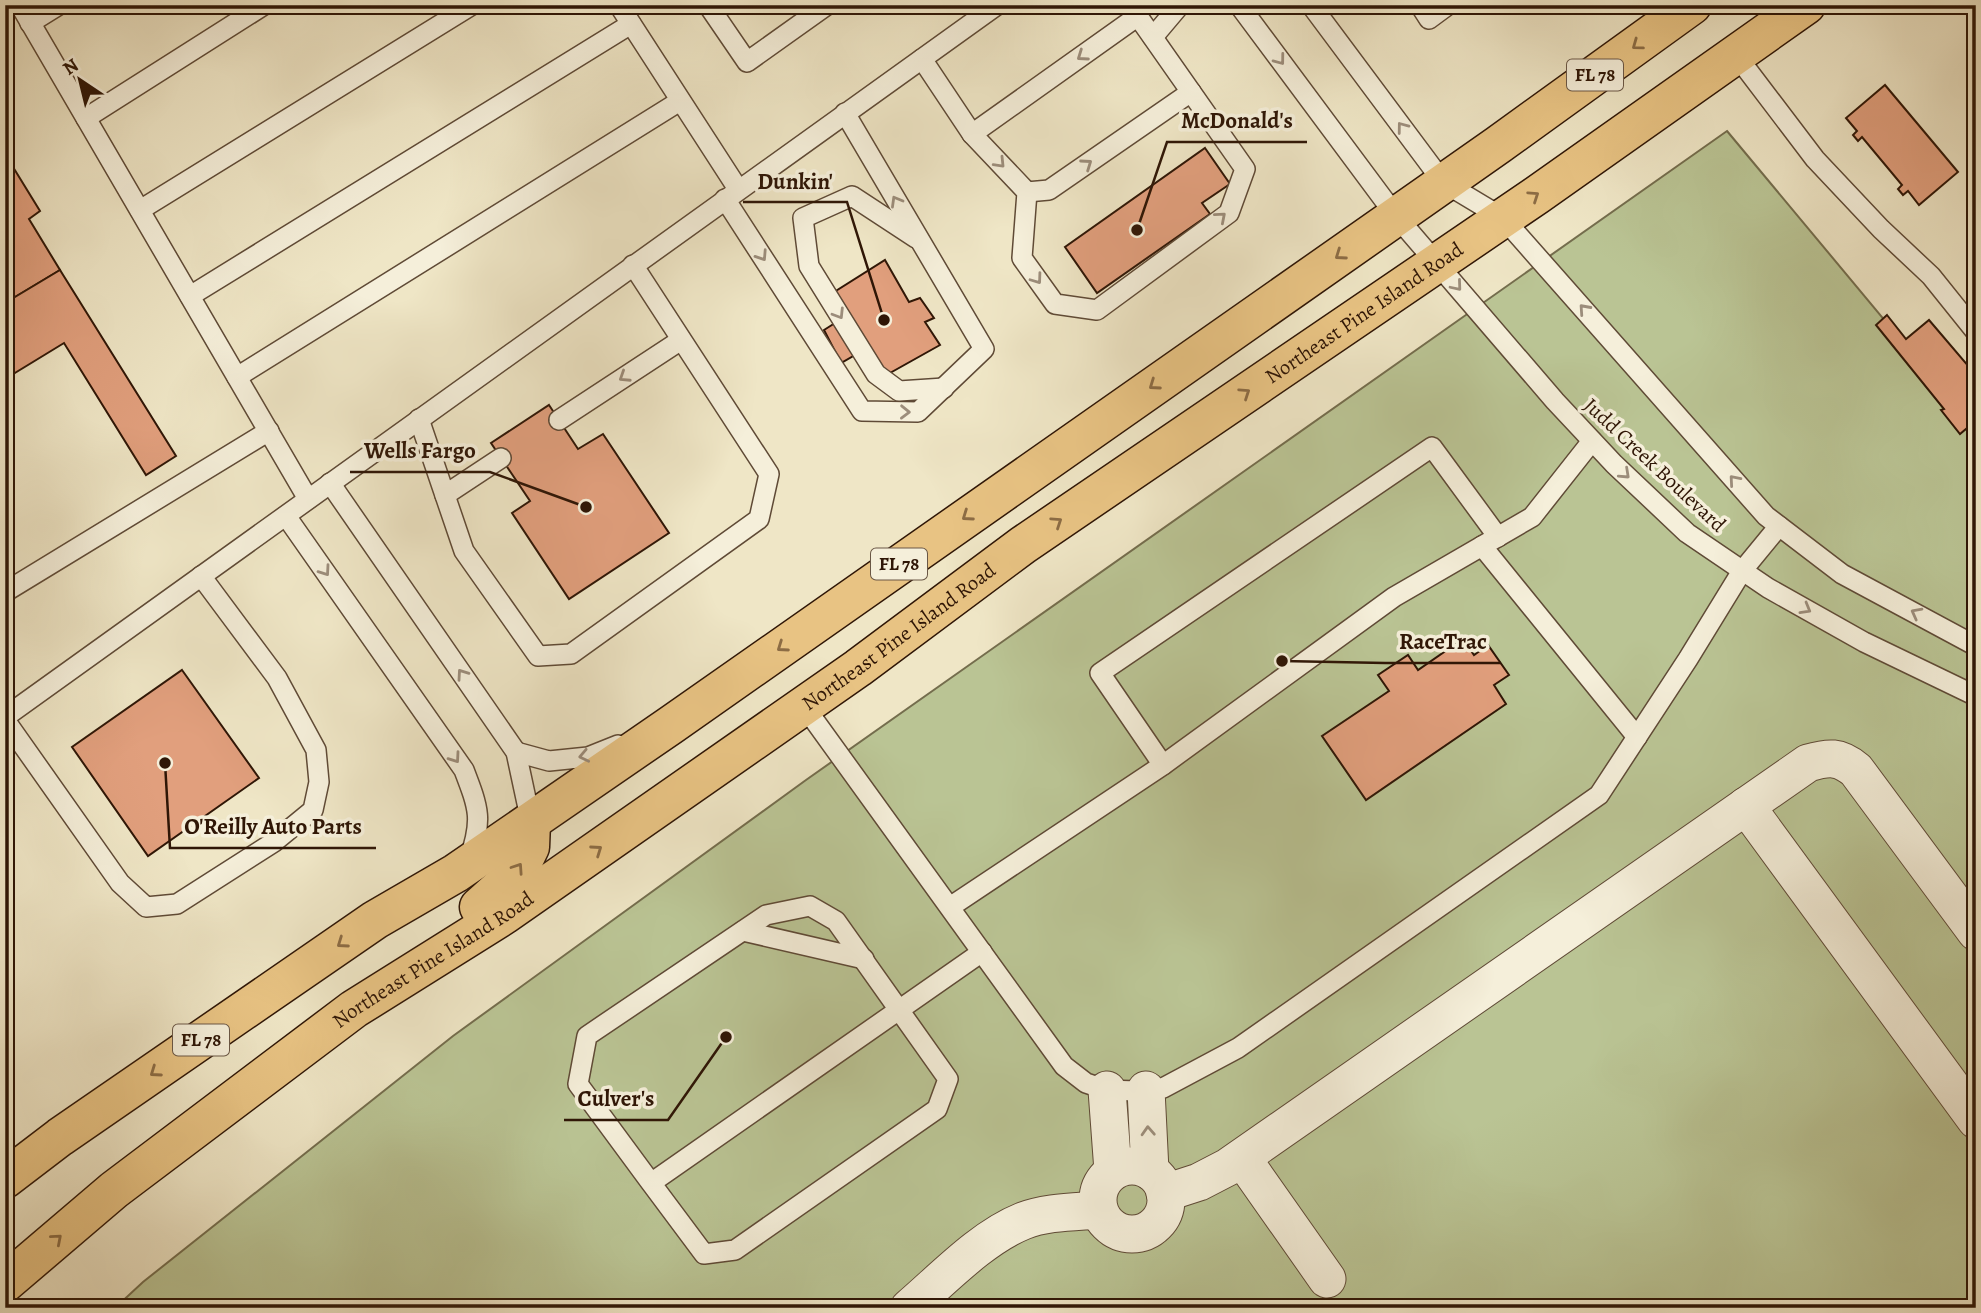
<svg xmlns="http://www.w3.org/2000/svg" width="1981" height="1313" viewBox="0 0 1981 1313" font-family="Alegreya,serif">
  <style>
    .green { fill: #bac494; stroke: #746d4d; stroke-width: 2 }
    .building { fill: #e19f7d; stroke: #2f1606; stroke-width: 2 }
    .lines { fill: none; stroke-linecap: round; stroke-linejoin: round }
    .service-casing { stroke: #5f4a36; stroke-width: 22 }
    .minor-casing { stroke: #5f4a36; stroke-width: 39 }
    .primary-casing { stroke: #2f1606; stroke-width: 41 }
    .service { stroke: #f5efda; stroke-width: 19 }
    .minor { stroke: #f5efda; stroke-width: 37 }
    .primary { stroke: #e8c383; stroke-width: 38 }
    .oneway { stroke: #8c6c44 }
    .oneway2 { stroke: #9c8d7b }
    .labels { text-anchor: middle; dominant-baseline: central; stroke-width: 7; stroke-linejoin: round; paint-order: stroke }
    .shield { fill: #f5efda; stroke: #6a5746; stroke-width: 2 }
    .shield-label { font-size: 19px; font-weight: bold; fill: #2f1606 }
    .street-label { font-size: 21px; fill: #2f1606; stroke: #f5efda }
    .leader { fill: none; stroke: #2f1606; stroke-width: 2.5 }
    .callout-dot { fill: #2f1606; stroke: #f5efda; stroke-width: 2.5 }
    .callout-label { font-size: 23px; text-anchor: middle; font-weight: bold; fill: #2f1606; stroke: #f5efda; stroke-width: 7; stroke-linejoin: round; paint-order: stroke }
  </style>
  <rect width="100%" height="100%" fill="#efe6c6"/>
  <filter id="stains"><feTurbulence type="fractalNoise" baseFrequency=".00286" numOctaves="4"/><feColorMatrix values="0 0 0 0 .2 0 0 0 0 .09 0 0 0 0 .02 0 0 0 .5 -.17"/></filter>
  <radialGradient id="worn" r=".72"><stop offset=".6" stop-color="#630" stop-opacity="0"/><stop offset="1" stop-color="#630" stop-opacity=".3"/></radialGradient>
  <path class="green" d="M1727 131 1976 430V1308H115L143 1282 453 1036 806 780Z"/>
  <g class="building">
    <path d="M1885 85 1958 172 1919 205 1908 191 1903 195 1898 189 1902 185 1862 137 1858 141 1853 135 1857 131 1846 118Z"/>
    <path d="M1205 148 1230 184 1202 203 1210 214 1097 293 1065 247Z"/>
    <path d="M5 154 40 211 29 219 60 270 5 303Z"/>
    <path d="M885 260 909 302 920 298 934 318 925 322 940 345 881 378 862 351 841 363 824 330 846 316 831 294Z"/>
    <path d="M60 270 176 456 146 475 64 343 5 379V303Z"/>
    <path d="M1887 315 1906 339 1929 320 1976 375V441L1966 429 1960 434 1941 410 1944 409 1876 325Z"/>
    <path d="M549 405 578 449 603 434 669 533 569 599 512 513 530 501 491 443Z"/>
    <path d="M1463 639 1474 655 1488 645 1509 675 1494 685 1506 704 1366 800 1322 736 1389 691 1378 675 1408 655 1418 670Z"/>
    <path d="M182 670 259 778 148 856 72 747Z"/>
  </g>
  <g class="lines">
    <defs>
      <g id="service">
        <path d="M20 5 308 499"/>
        <path d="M619 5 738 189"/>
        <path d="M708 5 747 62 827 5"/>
        <path d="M1239 5 1396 216 1555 401 1614 464 1687 533 1768 588 1864 642 1976 696"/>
        <path d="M1311 5 1443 182 1503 218 1766 516 1842 574 1976 646"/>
        <path d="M1420 5 1429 19 1448 5"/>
        <path d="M30 23 59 5"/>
        <path d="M1153 37 1180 5"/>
        <path d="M1736 55 1815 159 1881 229 1931 276 1976 332"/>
        <path d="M922 59 972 134 1027 192 1022 258 1055 304 1097 310 1229 213 1245 169 1130 5"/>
        <path d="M86 118 264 5"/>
        <path d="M972 134 1138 16"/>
        <path d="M1027 192 1049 190 1191 92"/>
        <path d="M725 199 862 411 918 412 984 349 845 113"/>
        <path d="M140 210 472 5"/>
        <path d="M916 238 852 196 803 218 809 266 876 374 899 391 944 388"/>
        <path d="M190 296 631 24"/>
        <path d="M237 377 680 101"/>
        <path d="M419 419 464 551 538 656 571 654 759 519 769 474 633 265"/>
        <path d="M559 420 681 340"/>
        <path d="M330 483 516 752 531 822"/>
        <path d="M445 495 501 458"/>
        <path d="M286 516 464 770C479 809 483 820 469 860"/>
        <path d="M1482 546 1637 737"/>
        <path d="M5 592 269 431"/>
        <path d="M804 706 1064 1066 1086 1083 1107 1090 1137 1091 1163 1088 1238 1048 1599 795 1688 659 1742 571 1779 526"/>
        <path d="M5 717 997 5"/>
        <path d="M5 720 120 883 146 907 177 904 274 842 313 810 319 782 316 750 277 678 201 576"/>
        <path d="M516 752 549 761 588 757 618 745"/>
        <path d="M1163 765 1100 673 1432 447 1498 537"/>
        <path d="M950 907 1163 765 1394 597 1532 517 1592 441"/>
        <path d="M743 931 864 959"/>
        <path d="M651 1183 704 1254 735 1250 937 1109 948 1079 836 921 810 906 766 915 587 1036 578 1084 651 1183 982 952"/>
      </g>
      <g id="minor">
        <path d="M1746 806 1976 1120"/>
        <path d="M1107 1090 1113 1171"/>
        <path d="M1146 1090 1150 1171"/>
        <path d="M1242 1158 1327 1279"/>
        <circle cx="1132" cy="1200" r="34"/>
        <path d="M1165 1193 1199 1182 1228 1167 1808 763C1829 757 1839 756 1856 770L1976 932"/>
        <path d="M909 1308C943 1279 981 1238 1023 1221 1045 1212 1074 1212 1099 1210"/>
      </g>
      <g id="primary">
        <path d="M479 907 518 872 530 847 531 822"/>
        <path d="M5 1179 60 1137 375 920 456 873 671 725 1498 145 1692 5"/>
        <path id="s1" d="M5 1283 114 1190 354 1009 504 915 858 668 1023 545 1537 195 1806 5"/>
      </g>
    </defs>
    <use href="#service" class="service-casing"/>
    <use href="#minor" class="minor-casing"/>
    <use href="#primary" class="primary-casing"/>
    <use href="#service" class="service"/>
    <use href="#minor" class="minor"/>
    <use href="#primary" class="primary"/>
  </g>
  <defs><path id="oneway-chevron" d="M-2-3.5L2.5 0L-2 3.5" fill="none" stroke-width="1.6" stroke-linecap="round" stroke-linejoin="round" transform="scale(1.75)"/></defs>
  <g class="oneway">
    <use href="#oneway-chevron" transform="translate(1637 45) rotate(144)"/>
    <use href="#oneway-chevron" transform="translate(1534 196) rotate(-34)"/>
    <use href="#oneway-chevron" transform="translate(1340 255) rotate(145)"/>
    <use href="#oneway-chevron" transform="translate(1154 385) rotate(145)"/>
    <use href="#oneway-chevron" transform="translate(1245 393) rotate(-34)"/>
    <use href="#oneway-chevron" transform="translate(967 516) rotate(145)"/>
    <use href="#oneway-chevron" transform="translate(1057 522) rotate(-34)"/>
    <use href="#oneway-chevron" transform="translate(782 647) rotate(145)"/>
    <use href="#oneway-chevron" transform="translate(597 850) rotate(-35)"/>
    <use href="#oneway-chevron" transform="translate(518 868) rotate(-56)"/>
    <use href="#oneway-chevron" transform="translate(342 943) rotate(145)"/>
    <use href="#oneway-chevron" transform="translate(155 1072) rotate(145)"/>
    <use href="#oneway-chevron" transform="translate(57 1239) rotate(-41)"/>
  </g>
  <g class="oneway2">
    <use href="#oneway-chevron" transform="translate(1082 56) rotate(145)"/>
    <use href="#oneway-chevron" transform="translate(1280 60) rotate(53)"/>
    <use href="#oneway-chevron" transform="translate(1402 127) rotate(-127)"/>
    <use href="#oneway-chevron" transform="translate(1000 163) rotate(46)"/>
    <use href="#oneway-chevron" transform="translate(1087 164) rotate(-35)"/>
    <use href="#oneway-chevron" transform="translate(896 201) rotate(-120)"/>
    <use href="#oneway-chevron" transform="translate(1221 217) rotate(-41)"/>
    <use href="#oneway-chevron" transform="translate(762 256) rotate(57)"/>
    <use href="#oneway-chevron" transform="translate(1037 279) rotate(54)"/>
    <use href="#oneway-chevron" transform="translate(1457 286) rotate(50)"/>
    <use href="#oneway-chevron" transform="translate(1584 309) rotate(-132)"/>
    <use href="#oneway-chevron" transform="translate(839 314) rotate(58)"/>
    <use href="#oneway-chevron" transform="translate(624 377) rotate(147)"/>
    <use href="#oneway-chevron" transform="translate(905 412) rotate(1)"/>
    <use href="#oneway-chevron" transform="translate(1625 474) rotate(43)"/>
    <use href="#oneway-chevron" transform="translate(1734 480) rotate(-131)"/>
    <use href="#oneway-chevron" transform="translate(325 571) rotate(55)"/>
    <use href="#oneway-chevron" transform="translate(1806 609) rotate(30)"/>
    <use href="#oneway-chevron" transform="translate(1916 613) rotate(-152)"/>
    <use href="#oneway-chevron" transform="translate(462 674) rotate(-125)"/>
    <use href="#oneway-chevron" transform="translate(584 756) rotate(168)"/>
    <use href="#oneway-chevron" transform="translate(455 758) rotate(55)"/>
    <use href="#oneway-chevron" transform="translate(1148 1131) rotate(-93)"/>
  </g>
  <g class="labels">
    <g class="shield">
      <rect x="1567" y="59.5" width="56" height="31" rx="5"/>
      <rect x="871" y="548.5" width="56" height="31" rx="5"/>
      <rect x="173" y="1024.5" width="56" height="31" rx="5"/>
    </g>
    <g class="shield-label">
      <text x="1595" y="75">FL 78</text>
      <text x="899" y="564">FL 78</text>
      <text x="201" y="1040">FL 78</text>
    </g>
    <g class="street-label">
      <text stroke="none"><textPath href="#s1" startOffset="1671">Northeast Pine Island Road</textPath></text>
      <text transform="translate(1655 465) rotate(43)">Judd Creek Boulevard</text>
      <text stroke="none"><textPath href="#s1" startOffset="1104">Northeast Pine Island Road</textPath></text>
      <text stroke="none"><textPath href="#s1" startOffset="537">Northeast Pine Island Road</textPath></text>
    </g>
  </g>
  <path class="leader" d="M1137 230L1167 142H1307M884 320L847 202H743M586 507L490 472H350M1282 661L1385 663H1501M165 763L170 848H376M726 1037L668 1120H564"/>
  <g class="callout-dot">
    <circle cx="1137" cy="230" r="7"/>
    <circle cx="884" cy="320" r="7"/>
    <circle cx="586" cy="507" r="7"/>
    <circle cx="1282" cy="661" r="7"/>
    <circle cx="165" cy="763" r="7"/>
    <circle cx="726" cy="1037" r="7"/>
  </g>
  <g class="callout-label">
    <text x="1237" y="128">McDonald's</text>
    <text x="795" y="189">Dunkin'</text>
    <text x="420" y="458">Wells Fargo</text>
    <text x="1443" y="649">RaceTrac</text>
    <text x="273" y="834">O'Reilly Auto Parts</text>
    <text x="616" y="1106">Culver's</text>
  </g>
  <rect width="1981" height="1313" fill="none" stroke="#efe6c6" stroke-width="28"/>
  <rect x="7" y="7" width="1967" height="1299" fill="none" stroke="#2f1606" stroke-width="3.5"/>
  <rect x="14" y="14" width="1953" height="1285" fill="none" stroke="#2f1606" stroke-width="2"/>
  <g transform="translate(80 80) rotate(325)" stroke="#f5efda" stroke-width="5" paint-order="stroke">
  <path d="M0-5L12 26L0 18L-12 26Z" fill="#2f1606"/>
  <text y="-10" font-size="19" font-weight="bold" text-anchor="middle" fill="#2f1606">N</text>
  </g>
  <rect width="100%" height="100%" filter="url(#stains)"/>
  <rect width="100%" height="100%" fill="url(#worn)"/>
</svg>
